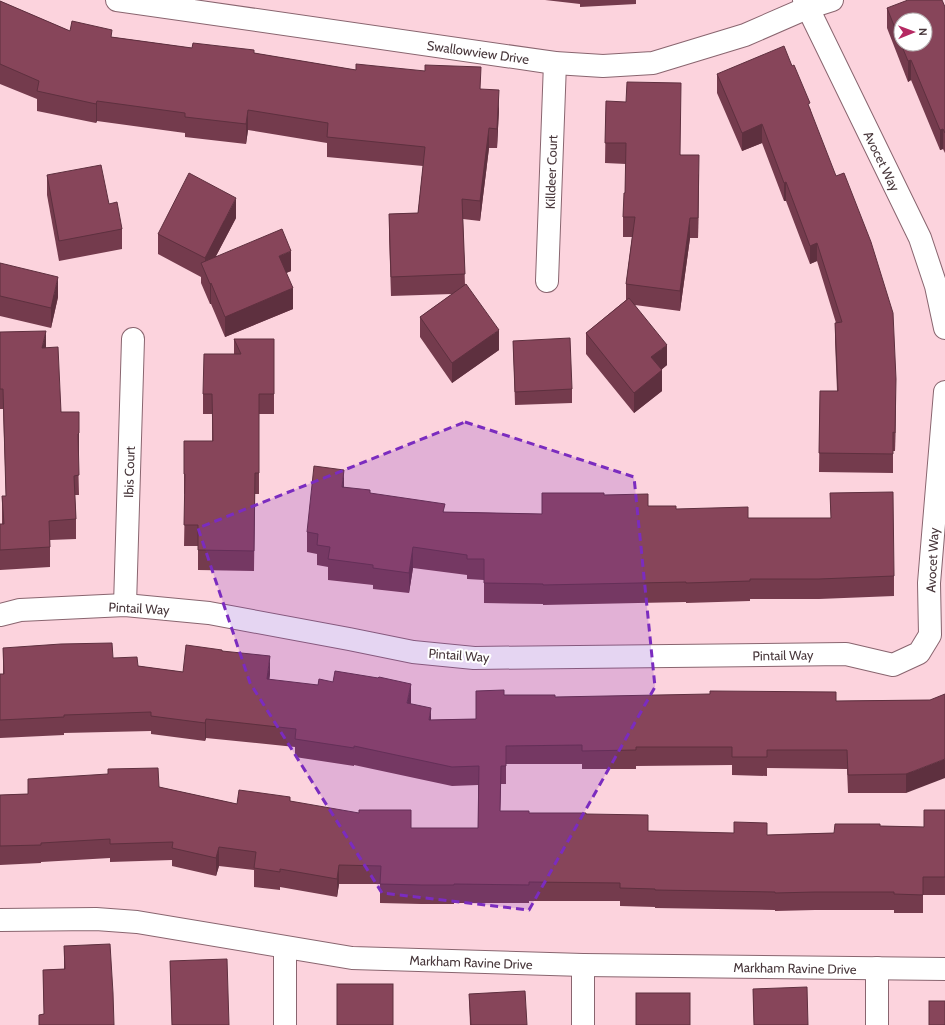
<svg xmlns="http://www.w3.org/2000/svg" width="945" height="1025" viewBox="0 0 945 1025" font-family="Cabin,sans-serif">
  <style>
    .lines { fill: none; stroke-linecap: round; stroke-linejoin: round }
    .minor-casing { stroke: #89656f; stroke-width: 24 }
    .minor { stroke: #fff; stroke-width: 22 }
    .wall { fill: #743b4d }
    .shaded-wall { fill: #5e303f }
    .building { fill: #87455a; stroke: #5e303f }
    .marked { fill: #7b2cbf; fill-opacity: 0.2; stroke: #7b2cbf; stroke-width: 3; stroke-dasharray: 8 5; stroke-linejoin: round }
    .labels { text-anchor: middle; dominant-baseline: central; stroke-width: 4; stroke-linejoin: round; paint-order: stroke }
    .street-label { font-size: 13px; fill: #48373b; stroke: #fff }
  </style>
  <rect width="100%" height="100%" fill="#fcd3dd"/>
  <g class="lines">
    <defs>
      <g id="minor">
        <path d="M117 0 555 63 603 66 653 63 745 35 807 8 832 0"/>
        <path d="M804 0 825 43 920 238 936 286 945 328"/>
        <path d="M547 281 555 63"/>
        <path d="M125 605 133 339"/>
        <path d="M0 615 20 610 125 605 209 613 349 639 413 652 474 658 846 654 893 665 919 653 930 635 929 583 945 392"/>
        <path d="M0 920 96 919 137 922 352 958 583 965 945 969"/>
        <path d="M583 965V1025"/>
        <path d="M877 968V1025"/>
        <path d="M285 1025V948"/>
      </g>
    </defs>
    <use href="#minor" class="minor-casing"/>
    <use href="#minor" class="minor"/>
  </g>
  <g class="wall">
    <path d="M545 0H636V4L580 7V4Z"/>
    <path d="M0 1 70 31 112 37 192 48 254 53 356 70 481 89 499 109 497 148H489L480 221 463 219 465 285 499 350 452 383 420 337V317L452 294 391 296 389 234V214L418 213 423 166 327 157V143L248 130 246 144 185 137V133L97 121 96 123 37 111V99L0 84Z"/>
    <path d="M945 7V153L943 149 940 150 911 80 908 82 887 28V8Z"/>
    <path d="M717 74 810 108 896 398 895 451H893V473L819 472 820 391H837L835 341V323H836L817 261 810 264 786 201H784L762 143 742 151 717 93Z"/>
    <path d="M606 101 681 155 699 175 698 238H690L680 311 635 305 667 365 661 370 662 391 634 413 586 354V333L626 300V284L632 237H623V217L625 193 626 164 605 163Z"/>
    <path d="M47 175 109 204 122 229V249L59 261 47 195Z"/>
    <path d="M236 218 216 256 291 271 286 273 293 309 225 337 211 304H210L201 283V277L158 254V234Z"/>
    <path d="M0 263 58 297 51 328 0 316Z"/>
    <path d="M0 332 46 347 61 412 79 453 78 454 79 495H75L76 519V539L50 540V567L0 570V524H2V496H6L3 409H0Z"/>
    <path d="M234 339H274V414H259V494H255L254 571 198 570V546H184L185 494H184V441H212V414H203V394L234 354Z"/>
    <path d="M513 341 572 389V403L515 405Z"/>
    <path d="M344 487 445 512 542 514V493L604 495 648 506 748 518H831L830 493 894 576V596L819 599H750V601L686 603V602L543 605V604L484 603V580L467 579V575L413 568 409 593 373 589V585L328 580V567L317 565V554L307 552V532Z"/>
    <path d="M3 648 113 658 138 666 183 672 222 651 270 674 269 680 411 704 431 720 476 719V691L504 695 555 697 836 701 930 700 906 793H848L847 769 767 768V776L732 775V765L636 766V769H582V764H506V784H501L500 811 529 813 586 814 648 831 767 835 834 833 880 826 924 827 945 810V895H923V913H894V910H815L775 911V910L655 908V907L620 906V901H529V903H454V904H421L380 903V884H339L337 897 280 887V890L254 887V870L219 866 216 876 172 866V860L110 862V858L41 862V863L0 865V795L28 794V779L159 787 237 804 290 801 411 828H478V785L452 786 354 765V766L295 757V747L206 738 205 741 151 734V731L64 733V735L0 738V674H3Z"/>
    <path d="M64 946 114 1025H39V1015L44 1014 43 970 64 969Z"/>
    <path d="M170 961 229 1025H172Z"/>
    <path d="M753 989 808 1025H754Z"/>
    <path d="M469 994 527 1025H470Z"/>
  </g>
  <g class="shaded-wall">
    <path d="M911 60V80L908 82V61Z"/>
    <path d="M499 90V109L497 148V129Z"/>
    <path d="M97 101V121L96 123V104Z"/>
    <path d="M248 110V130L246 144V124Z"/>
    <path d="M762 124V143L742 151V133Z"/>
    <path d="M489 128V148L480 221V201Z"/>
    <path d="M943 129V149L940 150V130Z"/>
    <path d="M699 155V175L698 238V218Z"/>
    <path d="M786 182V201H784V183Z"/>
    <path d="M236 198V218L206 275 205 271V258Z"/>
    <path d="M690 218V238L680 311V291Z"/>
    <path d="M817 243V261L810 264V246Z"/>
    <path d="M291 251V271L279 276V256Z"/>
    <path d="M58 277V297L51 328V308Z"/>
    <path d="M211 283V304H210V284Z"/>
    <path d="M293 288V309L225 337V317Z"/>
    <path d="M499 330V350L452 383V363Z"/>
    <path d="M46 331V350L42 348Z"/>
    <path d="M667 345V365L651 378V357Z"/>
    <path d="M662 370V391L634 413V393Z"/>
    <path d="M896 379V398L895 451V433Z"/>
    <path d="M79 433V453L78 454V434Z"/>
    <path d="M344 470V490L342 487Z"/>
    <path d="M413 547V568L409 593V573Z"/>
    <path d="M270 656V674L267 698V679Z"/>
    <path d="M411 684V703L407 721V703Z"/>
    <path d="M431 708V727L429 720Z"/>
    <path d="M206 719V738L205 741V723Z"/>
    <path d="M945 759V778L906 793V774Z"/>
    <path d="M219 847V866L216 876V858Z"/>
    <path d="M339 865V884L337 897V879Z"/>
  </g>
  <g class="building">
    <path d="M908 0H942L945 7V133L943 129 940 130 911 60 908 61 901 44H925V20H901V43L887 8Z"/>
    <path d="M0 1 70 31 72 21 112 30 111 37 192 48 193 43 254 50V53L356 70V64L425 71V65L481 67 480 89 499 90 497 129 489 128 480 201 462 199 465 274 391 277 389 214 418 213 425 147 327 137 328 123 248 110 246 124 185 117V113L97 101 96 104 37 91 39 81 0 64Z"/>
    <path d="M784 46 792 66 794 65 810 103 808 104 836 176 844 173 871 242 893 313 896 379 895 433 893 432V454L819 453 820 391H838L835 323 842 322 817 243 810 246 786 182 784 183 762 124 742 133 717 74Z"/>
    <path d="M627 82 681 83 680 155H699L698 218H690L680 291 626 284 635 217H623L624 193H625L626 143H605L606 101 626 102Z"/>
    <path d="M101 165 109 204 117 202 122 229 59 241 47 175Z"/>
    <path d="M189 173 236 198 205 258 158 234Z"/>
    <path d="M282 229 291 251 279 256 293 288 225 317 211 283 210 284 201 263Z"/>
    <path d="M0 263 58 277 51 308 0 296Z"/>
    <path d="M466 284 499 330 452 363 420 317Z"/>
    <path d="M629 298 667 345 651 357 662 370 634 393 586 333Z"/>
    <path d="M46 331 42 348 58 347 61 412H79V433L78 434 79 475 74 476 76 519 49 521 50 547 0 550V524H4L2 496H6L3 389H0V332Z"/>
    <path d="M570 338 572 389 515 392 513 341Z"/>
    <path d="M234 339H274V394H259V473H255L254 551 198 550V525H184L185 474H184V441H213L212 394H203L204 354H241Z"/>
    <path d="M314 466 344 470 342 487 370 490V493L445 504 443 512 542 514V493H604V495L648 494V506H676V509L748 507V518H831L830 493 893 492 894 576 819 579H750V581L686 583V582L543 585V584L484 583V559H467V555L413 547 409 573 373 568V565L328 559 330 547 317 545 318 534 307 532Z"/>
    <path d="M112 643 113 658 137 657 138 666 183 672 186 645 222 650V651L270 656 267 679 318 685 319 679 333 682 335 671 378 678 379 677 411 684 407 703 431 708 429 720 476 719V691L504 690V695H555V697L710 694V691L836 692V701L930 700 945 694V759L906 774 848 775 847 750H767V757H732V747H636V750L582 751V745L506 746V766H501L500 811H529V813H586V814L648 815V831L734 833V822L767 823V835L834 833 835 824H880V826L924 827V810H945V877H923V895L894 894V892H815L775 893V892L655 890V889L620 888V883L529 882V885L454 884V885H421L380 884 381 866 339 865 337 879 280 869V872L254 868 256 852 219 847 216 858 172 848 173 842 110 844V839L41 843V845L0 846V795L28 794V779L108 774V769L158 768 159 787 237 804 239 790 290 797V801L359 813V810H411V828H478L479 766 452 767 354 746V748L295 739 296 729 206 719 205 723 151 716V712L64 715V717L0 720V674H4L3 648 61 644Z"/>
    <path d="M110 944 113 993 114 1025H39V1015L44 1014 43 970 65 969 64 946Z"/>
    <path d="M227 959 229 1025H172L170 961Z"/>
    <rect x="337" y="984" width="56" height="41"/>
    <path d="M807 987 808 1025H754L753 989Z"/>
    <path d="M525 991 527 1025H471L469 994Z"/>
    <rect x="636" y="993" width="54" height="32"/>
    <rect x="929" y="1001" width="16" height="24"/>
  </g>
  <path class="marked" d="M465 422 634 477 655 687 529 910 382 893 250 683 198 528Z"/>
  <g class="labels">
    <g class="street-label">
      <text transform="translate(478 52) rotate(8)">Swallowview Drive</text>
      <text transform="translate(882 161) rotate(64)">Avocet Way</text>
      <text transform="translate(551 172) rotate(-88)">Killdeer Court</text>
      <text transform="translate(129 472) rotate(-88)">Ibis Court</text>
      <text transform="translate(932 560) rotate(-87)">Avocet Way</text>
      <text transform="translate(139 608) rotate(3)">Pintail Way</text>
      <text transform="translate(459 655) rotate(4)">Pintail Way</text>
      <text transform="translate(783 655) rotate(-1)">Pintail Way</text>
      <text transform="translate(471 962) rotate(2)">Markham Ravine Drive</text>
      <text transform="translate(795 968) rotate(1)">Markham Ravine Drive</text>
    </g>
  </g>
  <g transform="translate(913 32) rotate(89)"><circle r="19" fill="#ffffff" stroke="#b6afb1"/>
  <path d="M0-3L7 15L0 10L-7 15Z" fill="#b52962"/>
  <text y="-6" font-size="11" font-weight="bold" text-anchor="middle" fill="#48373b">N</text>
  </g>
</svg>
